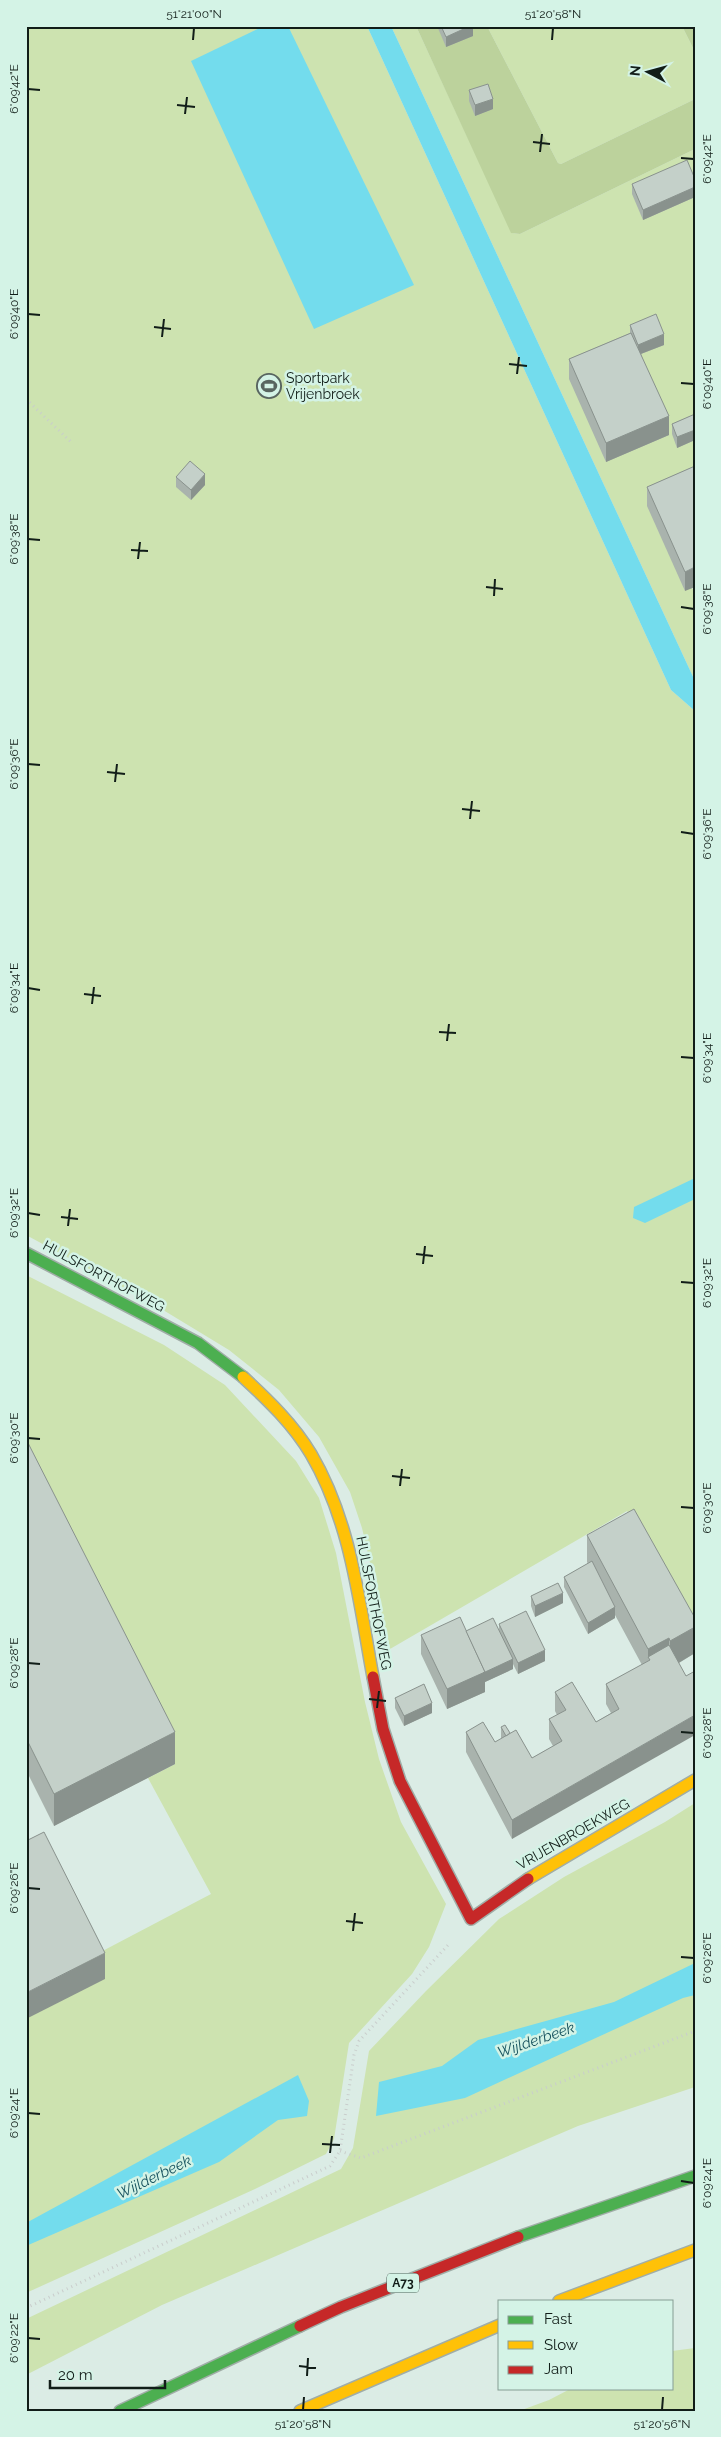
<svg xmlns="http://www.w3.org/2000/svg" width="721" height="2437" viewBox="0 0 721 2437" font-family="Raleway,sans-serif">
  <style>
    .green { fill: #cde3b0 }
    .forest { fill: #bcd29c }
    .water { fill: #73dced }
    .lines { fill: none; stroke-linecap: round; stroke-linejoin: round }
    .fast-casing { stroke: #a0ada7; stroke-width: 14 }
    .slow-casing { stroke: #a0ada7; stroke-width: 14 }
    .jam-casing { stroke: #a0ada7; stroke-width: 14 }
    .path { stroke: #c9cdcc; stroke-width: 3; stroke-dasharray: 1 4; stroke-linecap: butt }
    .fast { stroke: #4caf50; stroke-width: 11 }
    .slow { stroke: #ffc107; stroke-width: 11 }
    .jam { stroke: #c62828; stroke-width: 11 }
    .wall { fill: #a9b3ad }
    .shaded-wall { fill: #89928d }
    .building { fill: #c4d0c9; stroke: #89928d }
    .ticks { fill: none; stroke: #111d18; stroke-width: 2 }
    .labels { text-anchor: middle; dominant-baseline: central; stroke-width: 5; stroke-linejoin: round; paint-order: stroke }
    .shield { fill: #d4f3e6; stroke: #4c5d56; stroke-width: 1 }
    .shield-label { font-size: 12px; font-weight: bold; fill: #111d18 }
    .poi-label { font-size: 14px; fill: #111d18; stroke: #d4f3e6; text-anchor: start }
    .street-label { font-size: 14px; fill: #111d18; stroke: #d4f3e6 }
    .water-label { font-size: 15px; font-style: italic; fill: #17525e; stroke: #d4f3e6 }
    .neatline { fill: none; stroke: #111d18; stroke-width: 2 }
    .ticks-label { font-size: 12px; text-anchor: middle; fill: #111d18 }
  </style>
  <rect width="100%" height="100%" fill="#dbece5"/>
  <g class="green">
    <path d="M26 26H367L671 690 695 711V1626L627 1511 390 1649 362 1528 350 1492 319 1437 279 1390 229 1350 145 1299 26 1235Z"/>
    <path d="M391 26H416L512 233 520 234 695 149V469L653 506 695 594V681Z"/>
    <path d="M487 26H682L695 52V99L561 164 558 163Z"/>
    <path d="M26 1275 164 1345 225 1385 296 1461 319 1498 336 1553 365 1702 379 1759 401 1822 446 1904 429 1947 412 1974 349 2043 334 2139 326 2154 255 2189 26 2293V2019L93 1956 211 1894 148 1778 175 1764 26 1471Z"/>
    <path d="M695 1803V2087L578 2126 162 2305 26 2375V2319L341 2169 353 2148 369 2051 426 1991 499 1919 564 1877 665 1822Z"/>
    <path d="M695 2348V2411H519L549 2400 572 2388H672V2351Z"/>
  </g>
  <g class="forest">
    <path d="M416 26H487L558 163 561 164 695 99V149L520 234 511 233Z"/>
    <path d="M682 26H695V52Z"/>
  </g>
  <g class="water">
    <path d="M264 26H288L414 285 314 329 191 61Z"/>
    <path d="M367 26H391L695 681V711L671 690Z"/>
    <path d="M695 1178V1199L645 1223 633 1218 634 1207Z"/>
    <path d="M695 1963V1995L683 1998 465 2098 376 2116 379 2082 442 2066 478 2040 614 2002Z"/>
    <path d="M298 2075 309 2101 307 2116 278 2120 219 2162 26 2246V2223Z"/>
  </g>
  <g class="lines">
    <defs>
      <g id="fast">
        <path d="M26 1253 198 1343 243 1377"/>
        <path d="M518 2237 695 2176"/>
        <path d="M120 2411 300 2326"/>
      </g>
      <g id="slow">
        <path d="M243 1377C268 1400 293 1424 311 1454 351 1522 359 1601 373 1677"/>
        <path d="M528 1879 695 1780"/>
        <path d="M559 2301 695 2250"/>
        <path d="M300 2411 500 2325"/>
      </g>
      <g id="jam">
        <path d="M373 1677 383 1729 400 1781 471 1919 528 1879"/>
        <path d="M300 2326 341 2307 518 2237"/>
      </g>
    </defs>
    <use href="#fast" class="fast-casing"/>
    <use href="#slow" class="slow-casing"/>
    <use href="#jam" class="jam-casing"/>
    <g class="path">
      <path d="M26 399 71 442"/>
      <path d="M340 2151 361 2158 695 2031"/>
      <path d="M26 2308 330 2166 340 2151 354 2055 359 2041 449 1944"/>
    </g>
    <use href="#fast" class="fast"/>
    <use href="#slow" class="slow"/>
    <use href="#jam" class="jam"/>
  </g>
  <g class="wall">
    <path d="M437 26H473V36L446 47Z"/>
    <path d="M469 90 493 109 475 116 469 101Z"/>
    <path d="M695 179V197L643 220 632 194V184Z"/>
    <path d="M630 325 664 345 641 354 669 435 606 462 569 379V359L630 333Z"/>
    <path d="M695 414V440L677 448 672 434V424Z"/>
    <path d="M695 466 685 591 647 506V487Z"/>
    <path d="M176 477 205 485 191 500 176 487Z"/>
    <path d="M26 1439 175 1764 54 1826 26 1770Z"/>
    <path d="M587 1535 695 1618V1653L679 1663 512 1839 466 1752V1732L495 1742 501 1739V1727L510 1733 532 1758 553 1746 549 1739V1719L557 1715 555 1711V1692L596 1722 611 1713 606 1704V1684L642 1665 615 1615V1618L588 1634 564 1587V1577L588 1564 587 1562Z"/>
    <path d="M531 1596 563 1603 535 1617 531 1606Z"/>
    <path d="M499 1624 545 1661 518 1674 513 1664V1669L485 1682V1692L447 1709 421 1654V1635L499 1629Z"/>
    <path d="M395 1698 432 1713 404 1726 395 1708Z"/>
  </g>
  <g class="shaded-wall">
    <path d="M470 26H473V36L446 47V37Z"/>
    <path d="M493 99V109L475 116V105Z"/>
    <path d="M695 187V197L643 220V210Z"/>
    <path d="M664 334V345L638 355V345Z"/>
    <path d="M669 416V435L606 462V443Z"/>
    <path d="M695 430V440L677 448V437Z"/>
    <path d="M205 474V485L191 500V490Z"/>
    <path d="M695 567V587L685 591V572Z"/>
    <path d="M563 1593V1603L535 1617V1606Z"/>
    <path d="M615 1607V1618L588 1634V1623Z"/>
    <path d="M695 1627V1653L670 1668V1641Z"/>
    <path d="M669 1638V1665L650 1660 648 1657V1649Z"/>
    <path d="M545 1650V1661L518 1674V1663Z"/>
    <path d="M513 1659V1669L485 1682V1692L447 1709V1689Z"/>
    <path d="M432 1703V1713L404 1726V1716Z"/>
    <path d="M695 1715V1735L512 1839V1820Z"/>
    <path d="M175 1732V1764L54 1826V1794Z"/>
    <path d="M105 1953V1979L26 2019V1993Z"/>
  </g>
  <g class="building">
    <path d="M441 26H470L446 37Z"/>
    <path d="M488 84 493 99 475 105 469 90Z"/>
    <path d="M687 160 695 179V187L643 210 632 184Z"/>
    <path d="M656 314 664 334 638 345 630 325Z"/>
    <path d="M631 333 669 416 606 443 569 359Z"/>
    <path d="M695 414V430L677 437 672 424Z"/>
    <path d="M190 461 205 474 191 490 176 477Z"/>
    <path d="M695 466V567L685 572 647 487Z"/>
    <path d="M26 1439 175 1732 54 1794 26 1738Z"/>
    <path d="M634 1509 695 1618V1627L670 1641 669 1638 648 1649 587 1535Z"/>
    <path d="M592 1561 615 1607 588 1623 564 1577Z"/>
    <path d="M558 1583 563 1593 535 1606 531 1596Z"/>
    <path d="M526 1611 545 1650 518 1663 499 1624Z"/>
    <path d="M460 1617 485 1672 447 1689 421 1635Z"/>
    <path d="M493 1618 513 1659 483 1673 485 1672 466 1631Z"/>
    <path d="M669 1645 686 1676 695 1671V1715L512 1820 466 1732 483 1722 495 1742 516 1730 532 1758 562 1741 549 1719 566 1710 555 1692 572 1682 596 1722 619 1709 606 1684 650 1660 648 1657Z"/>
    <path d="M424 1684 432 1703 404 1716 395 1698Z"/>
    <path d="M505 1725 510 1733 506 1736 501 1727Z"/>
    <path d="M44 1832 105 1953 26 1993V1841Z"/>
  </g>
  <path class="ticks" d="M193 40 194 28M552 40 553 28M28 89 40 90M177 105 195 107M185 114 187 97M533 142 550 144M540 152 542 134M681 158 694 159M28 314 40 315M154 327 171 329M162 337 164 319M509 364 527 366M517 374 519 357M681 383 694 384M28 539 40 540M131 550 148 551M138 559 140 542M486 587 503 589M494 596 495 579M681 607 694 609M28 764 40 765M107 772 125 774M115 782 117 764M462 809 480 811M470 819 472 801M681 832 694 834M28 988 40 990M84 994 101 996M92 1004 94 987M439 1032 456 1033M447 1041 449 1024M681 1057 694 1058M28 1213 40 1215M61 1217 78 1219M68 1226 70 1209M416 1254 433 1256M423 1264 425 1246M681 1282 694 1283M28 1438 40 1439M392 1476 410 1478M400 1486 402 1469M681 1507 694 1508M28 1663 40 1664M369 1699 386 1701M377 1708 379 1691M681 1732 694 1733M28 1888 40 1889M346 1921 363 1923M353 1931 355 1913M681 1957 694 1958M28 2113 40 2114M322 2144 340 2145M330 2153 332 2136M681 2181 694 2183M28 2338 40 2339M299 2366 316 2368M307 2376 308 2358M303 2410 304 2397M662 2410 663 2397"/>
  <defs>
    <symbol id="stadium-ring" viewBox="-11 -11 22 22"><circle r="9.5" fill="#d4f3e6" stroke="#586560" stroke-width="1.5"/><path d="M0-5a6.5 5 0 1 0 0 10a6.5 5 0 1 0 0-10ZM-3.5-1.8h7v3.6h-7Z" fill="#586560"/></symbol>
  </defs>
  <g fill-rule="evenodd">
    <use href="#stadium-ring" x="255" y="372" width="28" height="28"/>
  </g>
  <g class="labels">
    <rect class="shield" x="387" y="2273.5" width="32" height="19" rx="4"/>
    <g class="shield-label">
      <text x="403" y="2283">A73</text>
    </g>
    <g class="poi-label">
      <text x="286" y="378">Sportpark<tspan x="286" dy="16">Vrijenbroek</tspan></text>
    </g>
    <g class="street-label">
      <text transform="translate(104 1276) rotate(28)">HULSFORTHOFWEG</text>
      <text transform="translate(374 1603) rotate(79)">HULSFORTHOFWEG</text>
      <text transform="translate(573 1834) rotate(-30)">VRIJENBROEKWEG</text>
    </g>
    <g class="water-label">
      <text transform="translate(536 2040) rotate(-19)">Wijlderbeek</text>
      <text transform="translate(154 2177) rotate(-26)">Wijlderbeek</text>
    </g>
  </g>
  <rect width="721" height="2437" fill="none" stroke="#d4f3e6" stroke-width="55"/>
  <rect x="498" y="2300" width="175" height="90" fill="#d4f3e6" stroke="#869d94"/>
  <rect x="508" y="2316" width="25" height="8" fill="#4caf50" stroke="#869d94"/>
  <text x="544" y="2324" font-size="15" fill="#111d18">Fast</text>
  <rect x="508" y="2341" width="25" height="8" fill="#ffc107" stroke="#869d94"/>
  <text x="544" y="2350" font-size="15" fill="#111d18">Slow</text>
  <rect x="508" y="2366" width="25" height="8" fill="#c62828" stroke="#869d94"/>
  <text x="544" y="2374" font-size="15" fill="#111d18">Jam</text>
  <g transform="translate(648 72) rotate(276)" stroke="#d4f3e6" stroke-width="4" paint-order="stroke">
  <path d="M0-4L9 19L0 12L-9 19Z" fill="#111d18"/>
  <text y="-8" font-size="14" font-weight="bold" text-anchor="middle" fill="#111d18">N</text>
  </g>
  <path d="M50 2380v8h115v-8" fill="none" stroke="#111d18" stroke-width="2.5"/>
  <text x="58" y="2380" font-size="15" fill="#111d18" stroke="#d4f3e6" stroke-width="4" paint-order="stroke">20 m</text>
  <rect x="28" y="28" width="666" height="2382" class="neatline"/>
  <g class="ticks-label">
    <text x="194" y="18">51°21'00"N</text>
    <text x="553" y="18">51°20'58"N</text>
    <text transform="translate(14 89) rotate(-90)" y="4">6°09'42"E</text>
    <text transform="translate(707 159) rotate(-90)" y="4">6°09'42"E</text>
    <text transform="translate(14 314) rotate(-90)" y="4">6°09'40"E</text>
    <text transform="translate(707 384) rotate(-90)" y="4">6°09'40"E</text>
    <text transform="translate(14 539) rotate(-90)" y="4">6°09'38"E</text>
    <text transform="translate(707 609) rotate(-90)" y="4">6°09'38"E</text>
    <text transform="translate(14 764) rotate(-90)" y="4">6°09'36"E</text>
    <text transform="translate(707 834) rotate(-90)" y="4">6°09'36"E</text>
    <text transform="translate(14 988) rotate(-90)" y="4">6°09'34"E</text>
    <text transform="translate(707 1058) rotate(-90)" y="4">6°09'34"E</text>
    <text transform="translate(14 1213) rotate(-90)" y="4">6°09'32"E</text>
    <text transform="translate(707 1283) rotate(-90)" y="4">6°09'32"E</text>
    <text transform="translate(14 1438) rotate(-90)" y="4">6°09'30"E</text>
    <text transform="translate(707 1508) rotate(-90)" y="4">6°09'30"E</text>
    <text transform="translate(14 1663) rotate(-90)" y="4">6°09'28"E</text>
    <text transform="translate(707 1733) rotate(-90)" y="4">6°09'28"E</text>
    <text transform="translate(14 1888) rotate(-90)" y="4">6°09'26"E</text>
    <text transform="translate(707 1958) rotate(-90)" y="4">6°09'26"E</text>
    <text transform="translate(14 2113) rotate(-90)" y="4">6°09'24"E</text>
    <text transform="translate(707 2183) rotate(-90)" y="4">6°09'24"E</text>
    <text transform="translate(14 2338) rotate(-90)" y="4">6°09'22"E</text>
    <text x="303" y="2428">51°20'58"N</text>
    <text x="662" y="2428">51°20'56"N</text>
  </g>
</svg>
